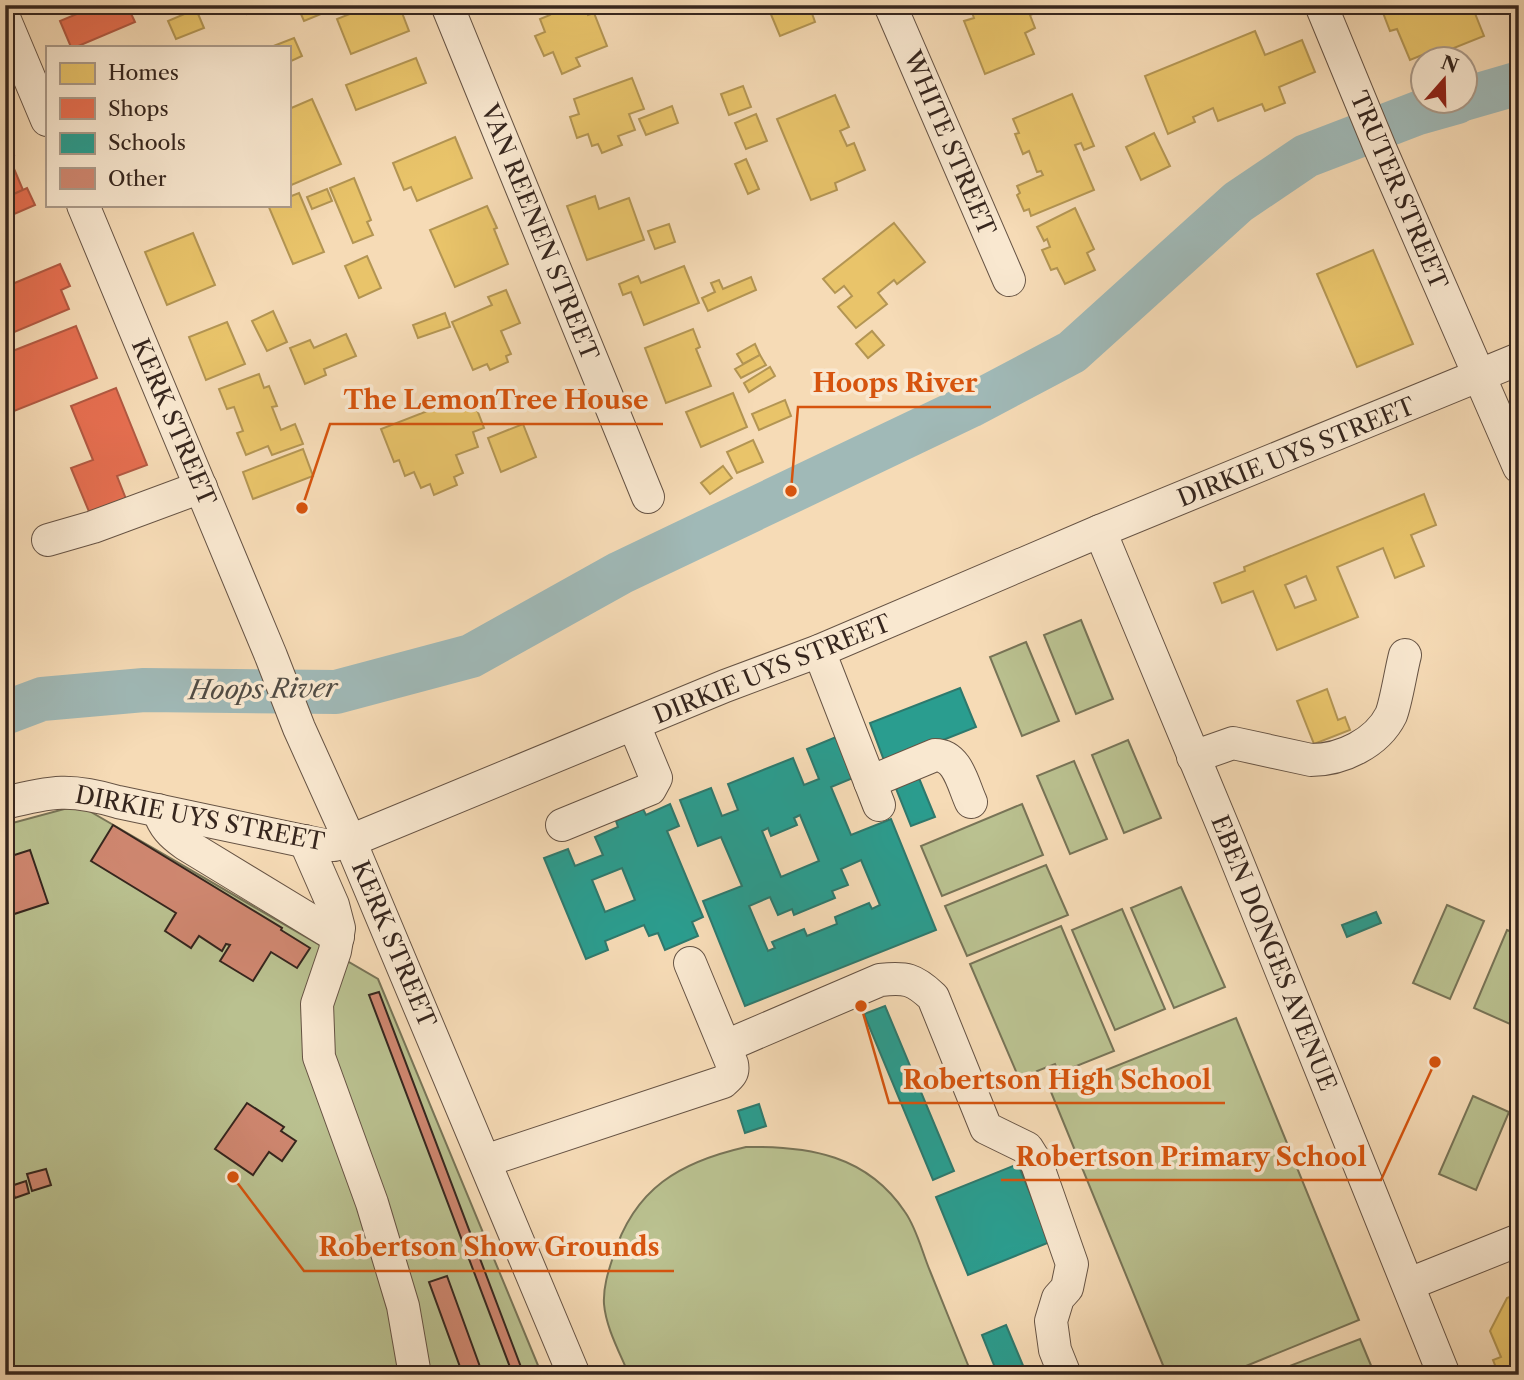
<svg xmlns="http://www.w3.org/2000/svg" width="1524" height="1380" viewBox="0 0 1524 1380" font-family="'Libre Caslon Text',serif">
  <style>
    .green { fill: #bac190; stroke: #787457; stroke-width: 2 }
    .homes { fill: #e9c46a; stroke: #b39553; stroke-width: 2; fill-rule: evenodd }
    .shops { fill: #e76f51; stroke: #b25942; stroke-width: 2 }
    .schools { fill: #2a9d8f; stroke: #2e796d; stroke-width: 2; fill-rule: evenodd }
    .lines { fill: none; stroke-linecap: round; stroke-linejoin: round }
    .river { stroke: #a0b9b7; stroke-width: 44 }
    .building { fill: #cf8770; stroke: #36261e; stroke-width: 2 }
    .minor-casing { stroke: #665344; stroke-width: 34 }
    .minor { stroke: #f9e8d0; stroke-width: 32 }
    .labels { text-anchor: middle; dominant-baseline: central; stroke-width: 7; stroke-linejoin: round; paint-order: stroke }
    .street-label { font-size: 24px; fill: #36261e; stroke: #f9e8d0 }
    .water-label { font-size: 26px; font-style: italic; fill: #504b44; stroke: #f9e8d0 }
    .leader { fill: none; stroke: #d6540e; stroke-width: 2.5 }
    .callout-dot { fill: #d6540e; stroke: #f9e8d0; stroke-width: 2.5 }
    .callout-label { font-size: 26px; text-anchor: middle; font-weight: bold; fill: #d6540e; stroke: #f9e8d0; stroke-width: 7; stroke-linejoin: round; paint-order: stroke }
  </style>
  <rect width="100%" height="100%" fill="#f6dbb6"/>
  <filter id="stains"><feTurbulence type="fractalNoise" baseFrequency=".00286" numOctaves="4"/><feColorMatrix values="0 0 0 0 .2 0 0 0 0 .09 0 0 0 0 .02 0 0 0 .5 -.17"/></filter>
  <radialGradient id="worn" r=".72"><stop offset=".6" stop-color="#630" stop-opacity="0"/><stop offset="1" stop-color="#630" stop-opacity=".3"/></radialGradient>
  <g class="green">
    <path d="M1081 620 1113 699 1076 714 1044 635Z"/>
    <path d="M1026 642 1059 721 1022 736 990 657Z"/>
    <path d="M1128 740 1161 818 1124 833 1092 755Z"/>
    <path d="M1074 761 1107 839 1070 854 1037 776Z"/>
    <path d="M1022 804 1043 855 942 896 921 846Z"/>
    <path d="M79 805 378 979 542 1375H5V825Z"/>
    <path d="M1046 865 1068 915 967 956 945 906Z"/>
    <path d="M1181 887 1225 987 1174 1008 1131 908Z"/>
    <path d="M1447 905 1484 921 1450 999 1413 983Z"/>
    <path d="M1122 909 1165 1009 1115 1030 1072 930Z"/>
    <path d="M1061 926 1114 1051 1059 1073 1055 1064 1037 1071 1041 1082 1024 1090 970 964Z"/>
    <path d="M1507 930 1519 935V1004L1510 1024 1474 1008Z"/>
    <path d="M1236 1018 1359 1320 1224 1375H1167L1051 1092Z"/>
    <path d="M1473 1096 1509 1112 1476 1190 1439 1174Z"/>
    <path d="M746 1147C809 1146 867 1155 905 1212 917 1229 922 1252 930 1271 944 1306 958 1340 972 1375H629C620 1353 606 1328 604 1304 603 1288 608 1272 613 1257 634 1188 680 1162 746 1147Z"/>
    <path d="M1360 1339 1375 1375H1266Z"/>
  </g>
  <g class="homes">
    <path d="M243 5H271L247 14Z"/>
    <path d="M297 5H323L326 12 304 21Z"/>
    <path d="M372 5H399L409 31 351 54 337 19Z"/>
    <path d="M552 5H585L588 15 594 13 607 46 576 58 580 66 562 74 553 52 544 56 535 36 545 32 540 19 550 15 547 7Z"/>
    <path d="M767 5H809L815 22 780 36Z"/>
    <path d="M973 5H1002L1006 8 1013 5H1038L1041 11 1030 15 1035 28 1025 33 1034 54 985 74 964 21 974 18 970 7Z"/>
    <path d="M1380 5H1452L1455 13 1472 6 1484 36 1434 56 1432 51 1410 60 1397 29 1390 31Z"/>
    <path d="M196 9 204 28 176 39 168 21Z"/>
    <path d="M1255 31 1265 55 1302 40 1315 72 1279 87 1285 103 1265 111 1262 104 1218 121 1213 108 1193 117 1195 122 1168 134 1145 76Z"/>
    <path d="M294 38 302 56 289 62V47H271Z"/>
    <path d="M416 58 426 83 356 110 346 85Z"/>
    <path d="M632 78 644 109 629 114 635 130 618 136 622 145 602 153 598 144 592 146 588 134 577 138 570 117 579 114 574 99Z"/>
    <path d="M743 86 751 107 729 115 721 94Z"/>
    <path d="M1072 94 1094 146 1084 150 1081 143 1075 145 1094 190 1031 216 1029 209 1024 211 1017 195 1020 193 1017 186 1043 175 1041 171 1037 172 1029 151 1023 154 1015 134 1019 133 1013 119Z"/>
    <path d="M835 95 849 127 840 131 847 146 854 143 865 170 835 183 837 190 811 200 777 119Z"/>
    <path d="M312 99 341 164 289 186V109Z"/>
    <path d="M672 106 678 123 646 135 639 119Z"/>
    <path d="M756 114 767 141 746 149 735 123Z"/>
    <path d="M1154 133 1170 166 1141 180 1126 147Z"/>
    <path d="M455 137 472 178 417 201 411 187 404 190 393 163Z"/>
    <path d="M746 159 759 189 748 194 735 164Z"/>
    <path d="M354 178 371 220 367 222 373 235 353 243 330 188Z"/>
    <path d="M327 189 332 201 312 209 307 197Z"/>
    <path d="M299 193 324 252 293 264 268 205H289V197Z"/>
    <path d="M595 196 599 209 629 198 644 240 587 260 567 206Z"/>
    <path d="M487 206 497 228 494 229 508 264 455 287 430 230Z"/>
    <path d="M1075 208 1094 249 1087 253 1095 270 1065 284 1057 268 1051 270 1042 250 1050 247 1047 239 1044 241 1037 227Z"/>
    <path d="M894 223 925 262 897 284 894 280 878 293 887 304 856 328 838 307 852 296 844 286 835 293 823 279Z"/>
    <path d="M669 224 675 242 655 249 648 231Z"/>
    <path d="M193 233 215 285 167 305 145 252Z"/>
    <path d="M1373 250 1413 344 1357 367 1317 274Z"/>
    <path d="M367 256 381 288 359 298 345 266Z"/>
    <path d="M684 266 699 303 644 325 631 292 623 295 619 284 638 276 641 283Z"/>
    <path d="M751 277 756 290 708 311 702 298 715 292 711 283 719 280 723 289Z"/>
    <path d="M506 290 520 323 501 331 511 354 506 356 508 362 490 370 487 364 473 370 452 322 492 305 488 297Z"/>
    <path d="M273 311 287 342 267 351 252 321Z"/>
    <path d="M445 313 450 327 418 338 413 325Z"/>
    <path d="M227 322 245 364 206 380 189 337Z"/>
    <path d="M693 329 700 347 696 349 711 386 666 403 645 348Z"/>
    <path d="M872 331 884 345 868 358 856 344Z"/>
    <path d="M346 334 356 356 324 369 326 375 305 384 290 348 310 340 314 348Z"/>
    <path d="M755 344 760 355 743 364 737 354Z"/>
    <path d="M760 355 766 365 741 378 735 369Z"/>
    <path d="M770 367 775 376 749 392 744 383Z"/>
    <path d="M259 374 264 388 269 386 277 406 272 407 281 430 295 424 303 444 272 455 268 446 246 455 237 433 243 431 234 407 227 409 219 389Z"/>
    <path d="M733 393 747 427 701 447 686 412Z"/>
    <path d="M471 394 484 428 473 432 478 447 456 455 463 473 454 477 457 485 434 495 430 484 421 488 414 472 405 476 399 460 394 462 381 429Z"/>
    <path d="M785 400 791 416 759 430 752 414Z"/>
    <path d="M523 424 536 457 501 472 488 438Z"/>
    <path d="M753 440 763 462 737 473 727 452Z"/>
    <path d="M303 449 313 476 253 499 243 472Z"/>
    <path d="M723 466 732 478 710 494 701 483Z"/>
    <path d="M1424 494 1436 525 1411 535 1424 566 1395 578 1383 548 1337 567 1358 617 1277 650 1253 591 1222 603 1214 583 1245 571 1244 567ZM1306 576 1316 600 1295 608 1285 585Z"/>
    <path d="M1327 689 1338 720 1345 717 1350 730 1314 744 1297 701Z"/>
    <path d="M1519 1293V1375H1499L1493 1360 1501 1357 1490 1331 1507 1298Z"/>
  </g>
  <g class="shops">
    <path d="M98 5H127L135 22 76 47H71L60 21Z"/>
    <path d="M6 135 14 155 9 157 23 190 5 198Z"/>
    <path d="M27 188 35 205 5 218V198Z"/>
    <path d="M60 264 70 286 61 290 69 309 12 333 5 317V287Z"/>
    <path d="M76 326 97 378 9 413 5 403V354Z"/>
    <path d="M116 388 147 465 117 476 126 499 90 514 71 468 93 460 71 406Z"/>
  </g>
  <g class="schools">
    <path d="M960 688 976 727 885 763 870 723Z"/>
    <path d="M836 737 853 778 831 787 851 835 891 819 936 930 745 1006 703 901 742 886 721 837 698 846 680 800 711 788 722 816 738 810 728 784 793 758 804 785 819 779 807 749ZM800 815 819 861 781 877 762 831 768 828 771 836 797 825 794 818ZM861 860 880 905 872 909 869 903 835 917 837 924 807 936 804 929 772 942 775 948 768 951 749 906 770 897 778 915 792 909 794 915 835 898 832 891 848 885 841 869Z"/>
    <path d="M916 771 935 817 911 826 893 781Z"/>
    <path d="M670 804 679 826 667 831 703 917 692 922 698 936 665 950 658 933 649 936 644 925 605 941 608 950 586 959 544 858 568 849 575 866 603 855 595 837 618 827 616 821 643 809 646 815ZM622 868 635 900 605 912 592 880Z"/>
    <path d="M1376 912 1381 923 1347 937 1342 925Z"/>
    <path d="M885 1006 954 1171 933 1180 864 1014Z"/>
    <path d="M759 1104 766 1126 745 1133 738 1111Z"/>
    <path d="M1018 1164 1050 1242 968 1275 936 1197Z"/>
    <path d="M1006 1325 1027 1375H998L982 1335Z"/>
  </g>
  <g class="lines">
    <g class="river">
      <path d="M1464 99 1519 83"/>
      <path d="M5 713 42 699 144 690 336 692 471 656 620 573 970 406 1072 352 1238 202 1306 156 1418 113 1457 102"/>
    </g>
  </g>
  <g class="building">
    <path d="M113 825 282 928 281 930 310 948 297 968 271 952 253 981 220 961 230 945 226 944 222 951 199 936 191 948 165 931 176 913 91 861Z"/>
    <path d="M30 850 48 903 5 917V858Z"/>
    <path d="M379 992 524 1375H513L369 995Z"/>
    <path d="M247 1103 284 1127 281 1131 296 1141 282 1161 269 1152 253 1175 215 1149Z"/>
    <path d="M46 1169 51 1185 32 1191 27 1174Z"/>
    <path d="M26 1181 29 1193 15 1198 11 1186Z"/>
    <path d="M447 1276 483 1375H463L429 1282Z"/>
  </g>
  <g class="lines">
    <defs>
      <g id="minor">
        <path d="M447 5 648 497"/>
        <path d="M890 5 1009 280"/>
        <path d="M1321 5 1380 148 1519 467"/>
        <path d="M5 20 47 120"/>
        <path d="M83 205 271 656 299 728 350 841 574 1375"/>
        <path d="M1100 531 1229 841 1444 1375"/>
        <path d="M48 540 93 527 201 487"/>
        <path d="M819 651 879 805"/>
        <path d="M1193 757 1233 743 1311 760C1342 760 1377 743 1391 715 1396 703 1401 670 1405 655"/>
        <path d="M870 782 935 755C958 755 963 785 971 802"/>
        <path d="M5 803C52 791 71 788 118 802L322 845H334L350 841 725 686 819 651 1100 531 1519 359"/>
        <path d="M158 810C164 827 171 834 185 844L338 937"/>
        <path d="M562 825 650 789 656 778 634 725"/>
        <path d="M305 841 333 905 339 928 335 951 317 1004 319 1057 372 1203 403 1306 415 1375"/>
        <path d="M726 1046 880 980C906 977 914 979 933 997L986 1128 1027 1148 1037 1164 1072 1264 1067 1288 1058 1298 1051 1321 1055 1350 1065 1375"/>
        <path d="M485 1161 723 1082C730 1076 734 1073 732 1064L690 963"/>
        <path d="M1409 1284 1519 1240"/>
      </g>
    </defs>
    <use href="#minor" class="minor-casing"/>
    <use href="#minor" class="minor"/>
  </g>
  <g class="labels">
    <g class="street-label">
      <text transform="translate(950 143) rotate(67)">WHITE STREET</text>
      <text transform="translate(1399 190) rotate(67)">TRUTER STREET</text>
      <text transform="translate(540 232) rotate(68)">VAN REENEN STREET</text>
      <text transform="translate(174 422) rotate(67)">KERK STREET</text>
      <text transform="translate(1296 452) rotate(-22)">DIRKIE UYS STREET</text>
      <text transform="translate(772 669) rotate(-22)">DIRKIE UYS STREET</text>
      <text transform="translate(200 818) rotate(11)">DIRKIE UYS STREET</text>
      <text transform="translate(394 944) rotate(67)">KERK STREET</text>
      <text transform="translate(1274 953) rotate(68)">EBEN DONGES AVENUE</text>
    </g>
    <g class="water-label">
      <text transform="translate(263 689) rotate(-1)">Hoops River</text>
    </g>
  </g>
  <path class="leader" d="M791 491L798 407H991M302 508L330 424H663M861 1006L889 1103H1225M1435 1062L1381 1180H1001M233 1177L304 1271H674"/>
  <g class="callout-dot">
    <circle cx="791" cy="491" r="7"/>
    <circle cx="302" cy="508" r="7"/>
    <circle cx="861" cy="1006" r="7"/>
    <circle cx="1435" cy="1062" r="7"/>
    <circle cx="233" cy="1177" r="7"/>
  </g>
  <g class="callout-label">
    <text x="895" y="392">Hoops River</text>
    <text x="496" y="409">The LemonTree House</text>
    <text x="1057" y="1089">Robertson High School</text>
    <text x="1191" y="1166">Robertson Primary School</text>
    <text x="489" y="1256">Robertson Show Grounds</text>
  </g>
  <rect width="1524" height="1380" fill="none" stroke="#f6dbb6" stroke-width="28"/>
  <rect x="7" y="7" width="1510" height="1366" fill="none" stroke="#36261e" stroke-width="3.5"/>
  <rect x="14" y="14" width="1496" height="1352" fill="none" stroke="#36261e" stroke-width="2"/>
  <rect x="46" y="46" width="245" height="161" fill="#f9e8d0" stroke="#ab9a89" stroke-width="2"/>
  <rect x="60" y="63" width="35" height="21" fill="#e9c46a" stroke="#ab9a89" stroke-width="2"/>
  <text x="108" y="80" font-size="21" fill="#36261e">Homes</text>
  <rect x="60" y="98" width="35" height="21" fill="#e76f51" stroke="#ab9a89" stroke-width="2"/>
  <text x="108" y="116" font-size="21" fill="#36261e">Shops</text>
  <rect x="60" y="133" width="35" height="21" fill="#2a9d8f" stroke="#ab9a89" stroke-width="2"/>
  <text x="108" y="150" font-size="21" fill="#36261e">Schools</text>
  <rect x="60" y="168" width="35" height="21" fill="#cf8770" stroke="#ab9a89" stroke-width="2"/>
  <text x="108" y="186" font-size="21" fill="#36261e">Other</text>
  <g transform="translate(1444 80) rotate(20)"><circle r="33" fill="#f9e8d0" stroke="#ab9a89" stroke-width="2"/>
  <path d="M0-5L12 26L0 18L-12 26Z" fill="#8f2418"/>
  <text y="-10" font-size="19" font-weight="bold" text-anchor="middle" fill="#36261e">N</text>
  </g>
  <rect width="100%" height="100%" filter="url(#stains)"/>
  <rect width="100%" height="100%" fill="url(#worn)"/>
</svg>
